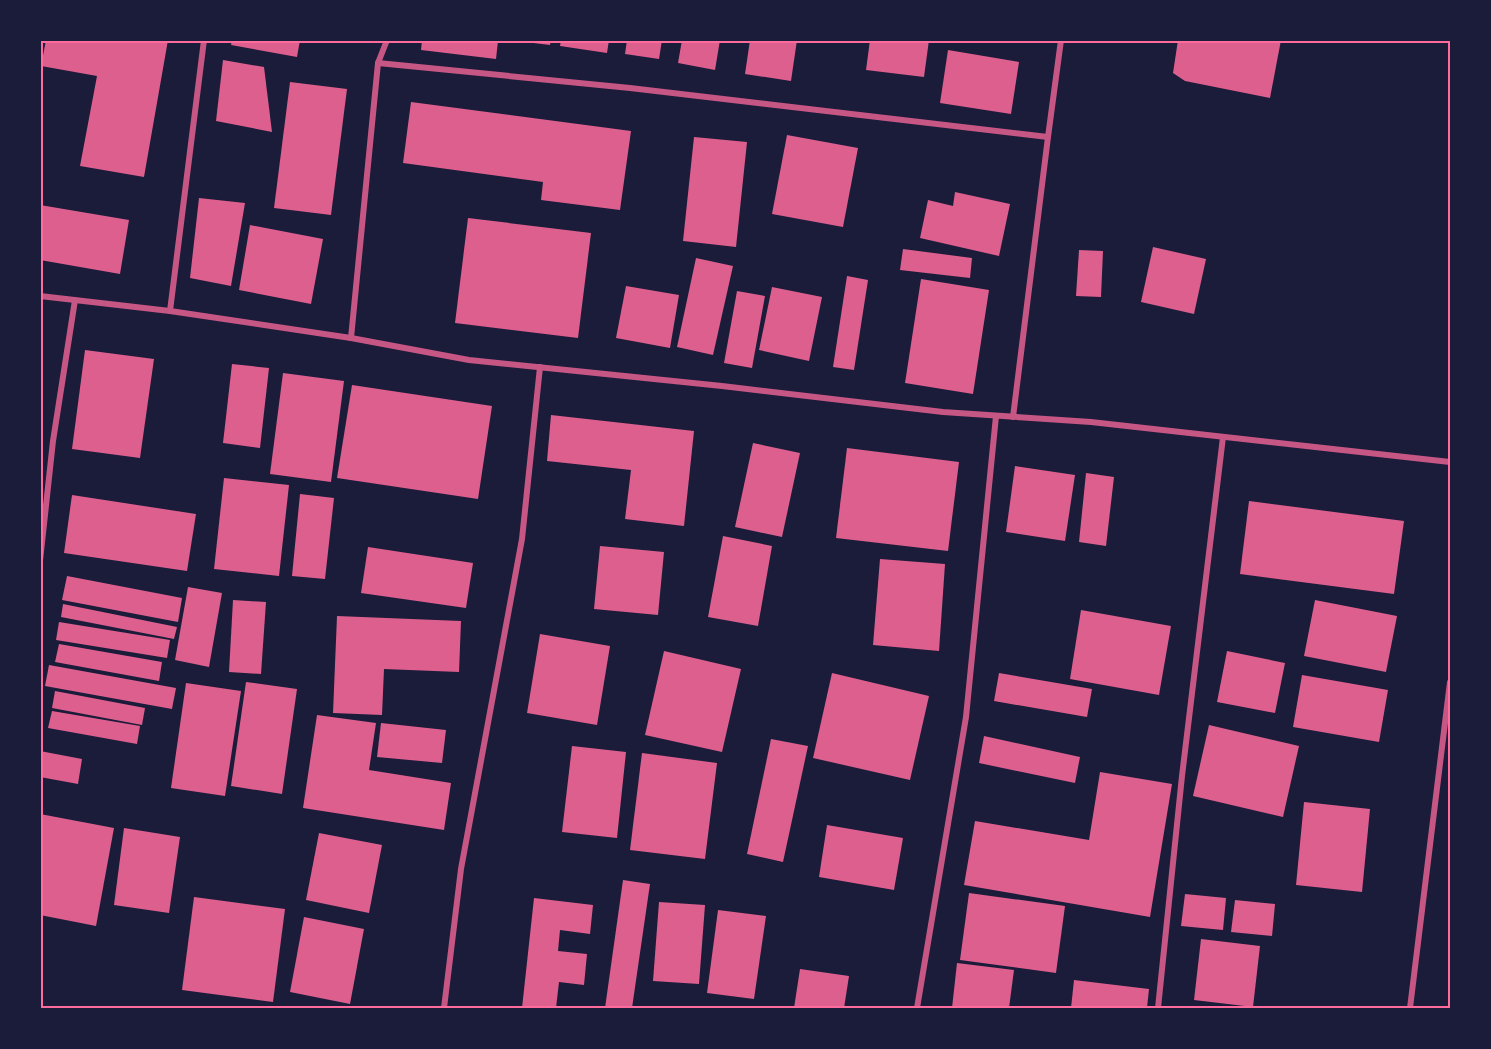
<svg xmlns="http://www.w3.org/2000/svg" width="1491" height="1049" viewBox="0 0 1491 1049" font-family="Manrope,sans-serif">
  <style>
    .building { fill: #dd5f8e }
    .lines { fill: none; stroke-linecap: round; stroke-linejoin: round }
    .minor { stroke: #c65784; stroke-width: 6 }
    .neatline { fill: none; stroke: #ff6b9d; stroke-width: 2 }
  </style>
  <rect width="100%" height="100%" fill="#1b1b3a"/>
  <g class="building">
    <path d="M46 40H168L144 177 80 166 97 76 41 66Z"/>
    <path d="M232 40H300L297 57 231 45Z"/>
    <path d="M422 40H496L498 41 496 59 421 50Z"/>
    <path d="M526 40H551L550 45 525 42Z"/>
    <path d="M561 40H609L607 53 560 46Z"/>
    <path d="M627 40H662L659 59 625 54Z"/>
    <path d="M682 40H720L715 70 678 63Z"/>
    <path d="M750 40H797L791 81 745 74Z"/>
    <path d="M870 40H929L924 77 866 70Z"/>
    <path d="M1178 40H1281L1270 98 1185 81 1173 73Z"/>
    <path d="M948 50 1019 62 1011 114 940 103Z"/>
    <path d="M223 60 264 67 272 132 216 121Z"/>
    <path d="M290 82 347 89 331 215 274 208Z"/>
    <path d="M411 102 631 131 620 210 541 200 543 182 403 163Z"/>
    <path d="M787 135 858 148 843 227 772 214Z"/>
    <path d="M694 137 747 142 736 247 683 241Z"/>
    <path d="M955 192 1010 204 999 256 920 238 928 200 953 206Z"/>
    <path d="M199 198 245 203 231 286 190 278Z"/>
    <path d="M40 205 129 220 120 274 40 260Z"/>
    <path d="M468 218 591 233 578 338 455 323Z"/>
    <path d="M250 225 323 239 311 304 239 290Z"/>
    <path d="M1153 247 1206 259 1194 314 1141 302Z"/>
    <path d="M903 249 972 258 970 278 900 270Z"/>
    <path d="M1079 250 1103 251 1101 297 1076 296Z"/>
    <path d="M696 258 733 266 713 355 677 347Z"/>
    <path d="M847 276 868 280 854 370 833 367Z"/>
    <path d="M921 279 989 290 973 394 905 383Z"/>
    <path d="M626 286 679 295 670 348 616 338Z"/>
    <path d="M772 287 822 297 809 361 759 350Z"/>
    <path d="M737 291 765 296 752 368 724 363Z"/>
    <path d="M85 350 154 359 140 458 72 449Z"/>
    <path d="M232 364 269 368 260 448 223 443Z"/>
    <path d="M283 373 344 381 331 482 270 474Z"/>
    <path d="M352 385 492 406 478 499 337 478Z"/>
    <path d="M551 415 694 431 684 526 625 519 631 470 547 461Z"/>
    <path d="M753 443 800 453 782 537 735 527Z"/>
    <path d="M847 448 959 462 948 551 836 538Z"/>
    <path d="M1015 466 1075 475 1065 541 1006 532Z"/>
    <path d="M1086 473 1114 477 1106 546 1079 542Z"/>
    <path d="M224 478 289 485 279 576 214 569Z"/>
    <path d="M300 494 334 498 325 579 292 576Z"/>
    <path d="M72 495 196 514 187 571 64 553Z"/>
    <path d="M1249 501 1404 521 1394 594 1240 574Z"/>
    <path d="M723 536 772 546 758 626 708 617Z"/>
    <path d="M600 546 664 552 658 615 594 609Z"/>
    <path d="M368 547 473 563 466 608 361 593Z"/>
    <path d="M880 559 945 564 939 651 873 645Z"/>
    <path d="M67 576 182 598 178 622 62 600Z"/>
    <path d="M188 587 222 593 209 667 175 660Z"/>
    <path d="M233 600 266 602 261 674 229 672Z"/>
    <path d="M1315 600 1397 616 1386 672 1304 656Z"/>
    <path d="M63 604 177 627 174 639 61 617Z"/>
    <path d="M1081 610 1171 626 1159 695 1070 679Z"/>
    <path d="M337 616 461 621 459 672 384 669 382 715 333 713Z"/>
    <path d="M59 622 170 640 167 658 56 640Z"/>
    <path d="M540 634 610 646 597 725 527 713Z"/>
    <path d="M59 644 162 662 159 681 55 662Z"/>
    <path d="M664 651 741 669 722 752 645 735Z"/>
    <path d="M1227 651 1285 663 1275 713 1217 702Z"/>
    <path d="M49 665 176 688 172 709 45 686Z"/>
    <path d="M832 673 929 696 910 780 813 758Z"/>
    <path d="M999 673 1092 689 1087 717 994 701Z"/>
    <path d="M1302 675 1388 690 1379 742 1293 727Z"/>
    <path d="M246 682 297 689 282 794 231 786Z"/>
    <path d="M186 683 241 691 225 796 171 788Z"/>
    <path d="M55 691 145 708 142 725 52 708Z"/>
    <path d="M52 711 140 726 137 744 48 728Z"/>
    <path d="M317 715 376 723 369 770 451 783 444 830 303 808Z"/>
    <path d="M381 723 446 730 442 763 377 757Z"/>
    <path d="M1209 725 1299 746 1283 817 1193 796Z"/>
    <path d="M984 736 1080 757 1075 783 979 763Z"/>
    <path d="M771 739 808 746 783 862 747 854Z"/>
    <path d="M572 746 626 752 617 838 562 832Z"/>
    <path d="M40 751 82 759 78 784 40 777Z"/>
    <path d="M642 753 717 763 705 859 630 850Z"/>
    <path d="M1100 772 1172 784 1150 917 964 885 975 821 1089 840Z"/>
    <path d="M1304 802 1370 809 1362 892 1296 885Z"/>
    <path d="M40 814 114 828 96 926 40 915Z"/>
    <path d="M827 825 903 838 894 890 819 877Z"/>
    <path d="M124 828 180 837 169 913 114 905Z"/>
    <path d="M319 833 382 845 369 913 306 900Z"/>
    <path d="M623 880 650 884 632 1008H605Z"/>
    <path d="M969 893 1065 906 1056 973 960 960Z"/>
    <path d="M1185 894 1226 898 1223 930 1181 926Z"/>
    <path d="M194 897 285 909 273 1002 182 990Z"/>
    <path d="M534 898 593 905 590 934 560 930 558 951 587 954 584 985 559 982 556 1008H522Z"/>
    <path d="M1235 900 1275 904 1272 936 1231 932Z"/>
    <path d="M659 902 705 905 699 984 653 981Z"/>
    <path d="M718 910 766 916 754 999 707 993Z"/>
    <path d="M304 917 364 929 350 1004 290 992Z"/>
    <path d="M1201 939 1260 946 1253 1007 1194 1000Z"/>
    <path d="M957 963 1014 970 1009 1008H952Z"/>
    <path d="M800 969 849 976 844 1008H794Z"/>
    <path d="M1074 980 1149 989 1147 1008H1071Z"/>
  </g>
  <g class="lines">
    <g class="minor">
      <path d="M378 63 630 88 1048 137"/>
      <path d="M40 296 170 311 351 338 469 360 722 386 943 412 1091 422 1450 462"/>
      <path d="M170 311 204 40"/>
      <path d="M351 338 378 63 387 40"/>
      <path d="M1013 417 1048 137 1061 40"/>
      <path d="M40 561 53 441 75 300"/>
      <path d="M444 1008 461 869 522 539 540 367"/>
      <path d="M917 1008 966 717 996 416"/>
      <path d="M1158 1008 1182 776 1223 437"/>
      <path d="M1410 1008 1450 682"/>
    </g>
  </g>
  <rect width="1491" height="1049" fill="none" stroke="#1b1b3a" stroke-width="84"/>
  <rect x="42" y="42" width="1407" height="965" class="neatline"/>
</svg>
